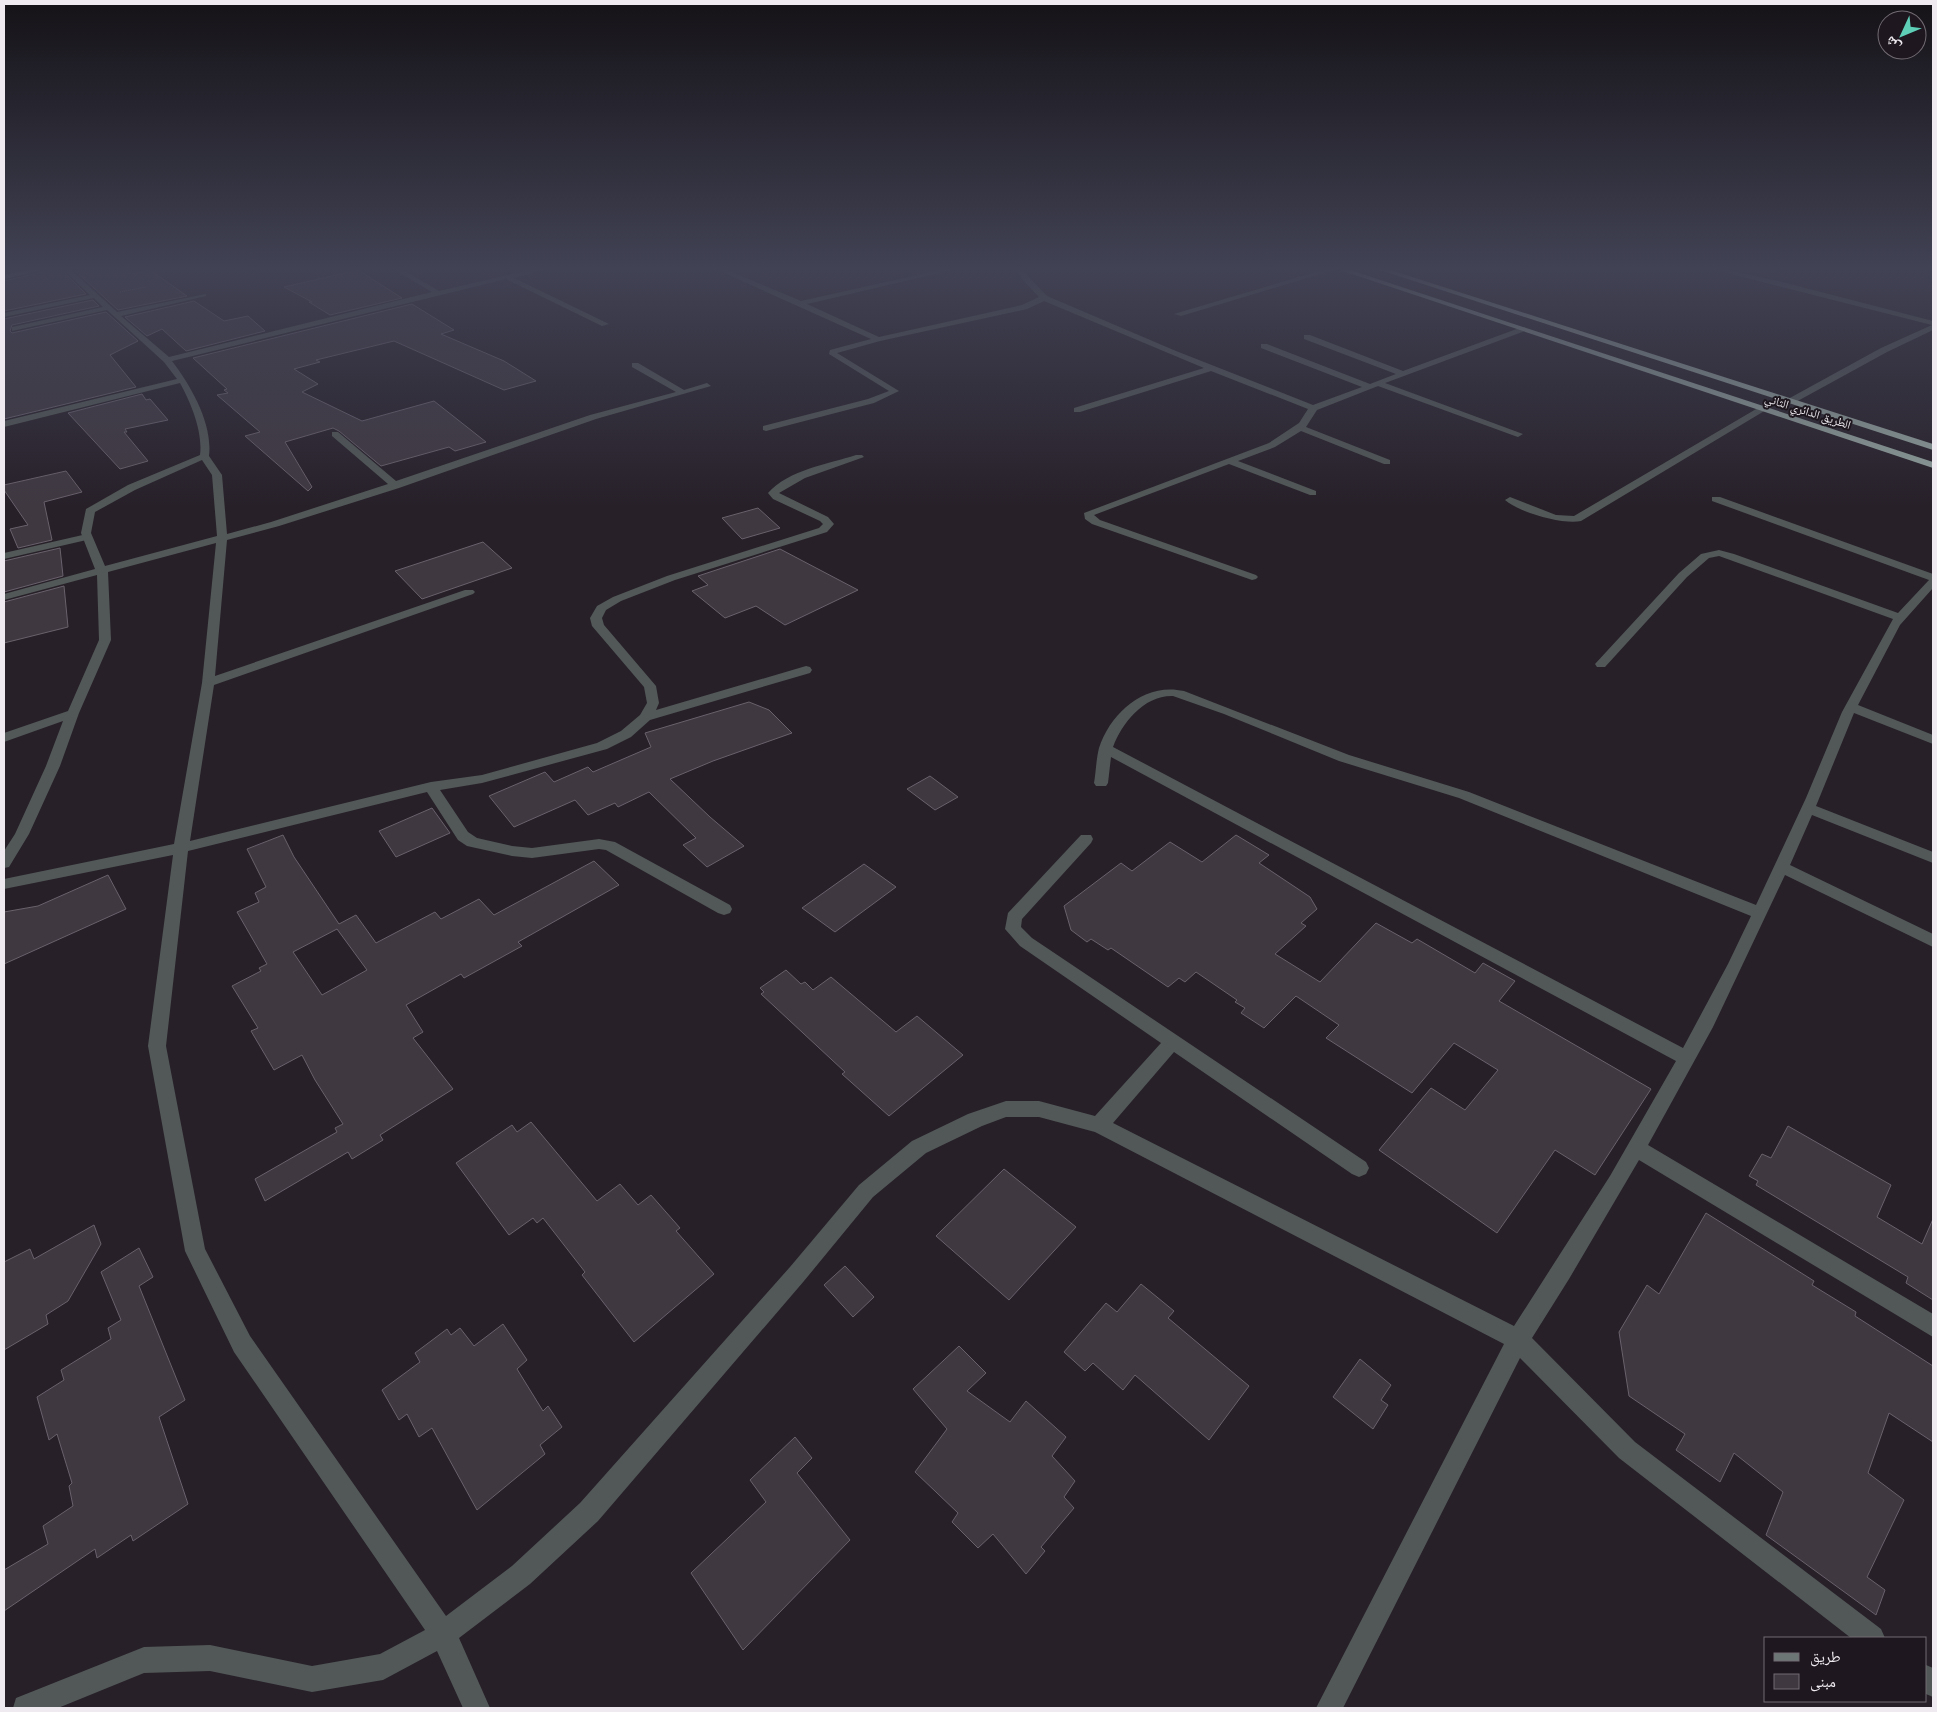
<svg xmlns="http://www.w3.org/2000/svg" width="1937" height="1712" viewBox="0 0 1937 1712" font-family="'Golos Text','Noto Naskh Arabic',sans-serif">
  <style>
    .building { fill: #3f3841; stroke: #69616b; fill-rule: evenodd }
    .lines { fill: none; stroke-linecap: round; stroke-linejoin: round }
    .path { stroke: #78727a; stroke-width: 1; stroke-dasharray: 1 1; stroke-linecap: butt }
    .lane { fill: #525857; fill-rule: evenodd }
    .street { fill: #525857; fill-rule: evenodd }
    .secondary { fill: #6c7674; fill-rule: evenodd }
    .highway { fill: #93a39e; fill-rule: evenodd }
    .labels { text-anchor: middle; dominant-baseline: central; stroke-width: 4; stroke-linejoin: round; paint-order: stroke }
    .far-street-label { font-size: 12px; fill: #efeaf0; stroke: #1e171f }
  </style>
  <rect width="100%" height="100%" fill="#272029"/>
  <g class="building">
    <path d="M71 267H122L133 274 150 270 187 296 118 310Z"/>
    <path d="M60 268 86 294 4 311V281Z"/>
    <path d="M358 270 402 298 330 315 309 302H312L284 287Z"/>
    <path d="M93 300 99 306 12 325 10 331 12 333 106 312 138 341 110 355 136 387 4 419V319Z"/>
    <path d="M194 301 224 321 248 316 265 331 186 351 162 329 147 336 125 317Z"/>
    <path d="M412 304 454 330 441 334 504 361 536 381 504 390 394 341 316 360 320 362 294 369 318 384 302 392 362 421 434 401 486 442 455 451 449 447 381 466 339 431 333 428 285 442 312 487 308 491 245 436 260 432 217 395 228 393 224 390 227 389 193 358Z"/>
    <path d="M142 394 146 400 150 399 168 420 125 429 127 432H124L148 461 120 469 68 413Z"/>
    <path d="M66 471 82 492 44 502 52 540 18 548 10 529 28 525 4 490V485Z"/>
    <path d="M758 508 780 528 742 539 722 518Z"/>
    <path d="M483 542 512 568 422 599 395 571Z"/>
    <path d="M60 548 63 576 4 592V561Z"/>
    <path d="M780 549 858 590 785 625 756 606 725 618 692 591 708 585 698 576Z"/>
    <path d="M64 586 68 627 4 643V602Z"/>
    <path d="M749 702 769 710 792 733 713 761 670 779 710 817 744 846 707 867 683 845 696 838 649 792 618 807 615 803 588 815 575 800 514 827 489 796 545 772 554 782 588 767 593 772 651 747 645 733Z"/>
    <path d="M930 776 958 797 935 810 907 789Z"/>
    <path d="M432 808 450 833 396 857 379 831Z"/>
    <path d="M283 835 294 857 339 924 356 915 376 943 435 912 441 919 479 899 494 915 594 861 619 885 518 942 522 946 464 978 461 974 406 1005 423 1032 413 1038 453 1089 380 1135 383 1140 352 1159 348 1152 265 1201 255 1179 337 1132 335 1128 343 1124 315 1080 302 1055 274 1070 251 1031 258 1028 232 986 261 971 259 968 267 964 237 912 259 902 255 893 266 887 247 849ZM337 929 367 970 322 995 293 952Z"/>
    <path d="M1236 835 1269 855 1259 863 1310 897 1317 909 1301 923 1306 926 1275 954 1320 982 1376 923 1412 943 1417 939 1475 973 1483 963 1515 981 1499 1001 1651 1089 1595 1175 1555 1150 1497 1233 1379 1150 1431 1088 1465 1110 1498 1070 1454 1043 1412 1093 1326 1038 1339 1025 1296 996 1264 1028 1241 1013 1245 1008 1235 1002 1237 1000 1196 972 1185 982 1179 978 1168 987 1111 948 1108 950 1091 939 1087 942 1071 930 1064 906 1121 863 1132 871 1170 842 1202 862Z"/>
    <path d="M864 864 896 887 835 932 802 908Z"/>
    <path d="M108 875 126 909 4 964V912L38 906Z"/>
    <path d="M786 970 801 984 805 982 813 990 831 977 896 1032 917 1016 963 1055 889 1116 842 1074 845 1072 761 994 764 992 760 988Z"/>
    <path d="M531 1122 597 1201 620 1184 638 1205 651 1195 680 1228 676 1231 714 1274 634 1342 582 1275 585 1272 543 1218 537 1223 533 1218 509 1235 456 1163 512 1125 517 1132Z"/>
    <path d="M1788 1126 1891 1185 1877 1217 1922 1244 1933 1219V1300L1906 1283 1908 1277 1756 1185 1758 1181 1749 1176 1762 1154 1771 1158Z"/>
    <path d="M1004 1169 1076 1227 1009 1300 936 1236Z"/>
    <path d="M1706 1213 1814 1281 1812 1285 1856 1312 1855 1316 1933 1366V1442L1889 1413 1868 1473 1904 1500 1867 1577 1885 1590 1876 1615 1766 1535 1783 1492 1734 1453 1720 1482 1676 1450 1685 1434 1629 1396 1619 1332 1647 1285 1659 1294Z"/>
    <path d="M94 1225 101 1244 68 1301 46 1315 48 1324 4 1350V1262L30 1249 34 1259Z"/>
    <path d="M139 1248 153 1277 139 1286 185 1400 159 1417 188 1504 133 1541 131 1535 97 1558 95 1549 4 1611V1570L48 1544 43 1526 73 1506 69 1486 72 1483 57 1434 49 1440 37 1397 64 1380 61 1370 111 1339 108 1328 121 1320 101 1272Z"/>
    <path d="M845 1266 874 1297 853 1317 824 1285Z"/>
    <path d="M1141 1284 1174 1311 1168 1318 1249 1386 1209 1440 1135 1375 1123 1390 1093 1363 1085 1371 1064 1352 1106 1303 1117 1312Z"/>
    <path d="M503 1324 527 1360 517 1369 543 1411 548 1406 562 1427 540 1445 545 1454 477 1510 432 1428 419 1437 407 1414 399 1420 382 1390 420 1362 415 1353 447 1329 451 1335 460 1328 474 1346Z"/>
    <path d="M959 1346 986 1373 967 1391 1010 1422 1026 1401 1066 1437 1052 1456 1075 1481 1064 1497 1074 1508 1041 1547 1045 1551 1026 1574 993 1534 978 1548 952 1522 958 1513 915 1472 947 1429 913 1389Z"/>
    <path d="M1360 1359 1391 1385 1381 1400 1388 1405 1373 1429 1333 1397Z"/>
    <path d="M795 1437 812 1458 797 1473 850 1540 743 1650 691 1573 766 1502 750 1480Z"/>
  </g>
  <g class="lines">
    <path class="path" d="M120 292 146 287"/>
    <path class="lane" d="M87 534 91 535 92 537 91 539 4 559V553Z"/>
    <g class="street">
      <path d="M61 267H68L117 312 206 294V296L121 316 169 357 432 292 390 267H398L439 291 543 267H555L514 278 609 324 602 326 506 279 172 361C191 386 213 424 209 456L222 475 227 534 271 522 388 484 332 436V432H338L396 481 590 415 676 392 632 367V363H638L684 390 707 383 711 386 596 419 399 488 279 526 227 540 215 676 465 590H473L475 592 473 594 214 685 190 841 431 782 482 775 597 743 621 731 640 715 647 703 644 687 592 626 590 618 597 606 613 597 667 576 819 528 823 524 820 521 773 499 768 493C788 470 828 464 856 455H862L864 457 805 478 779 493 828 517 834 524 827 532 675 580 621 601 606 610 602 618 604 625 656 686 659 703 656 710 806 666 810 667 812 670 810 673 650 720 631 737 607 749 482 783 440 790 468 832 477 838 512 846 532 848 599 839 615 842 730 905 732 909 730 913 724 915 718 913 606 850 599 849 532 858 512 856 467 846 458 840 427 792 188 851 166 1046 205 1249 250 1336 446 1616 512 1566 580 1503 790 1267 859 1185 912 1141 968 1114 1006 1101H1039L1095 1116 1161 1043 1020 946 1005 929 1008 913 1081 835H1091L1093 839 1091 843 1022 919 1021 927 1032 938 1366 1162 1369 1168 1366 1174 1359 1177 1352 1174 1174 1052 1113 1123 1514 1326 1610 1176 1676 1061 1111 757 1108 783 1106 786H1096L1094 783C1096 772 1096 760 1099 748 1111 712 1145 682 1184 691L1349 755 1469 792 1756 905 1806 798 1842 712 1893 619 1719 556 1709 558 1687 577 1605 667H1597L1595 664 1679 573 1701 554 1719 550 1734 554 1898 613 1929 580 1712 501V497H1720L1933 574V588L1900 625 1858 705 1933 735V744L1854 713 1816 806 1933 852V863L1812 815 1790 865 1933 934V947L1785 875 1713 1027 1648 1145 1933 1314V1337L1639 1160 1569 1279 1532 1338 1635 1442 1881 1629 1885 1638H1851L1619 1458 1520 1358 1343 1708H1316L1504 1344 1095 1132 1039 1117H1006L982 1126 926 1153 873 1197 804 1281 598 1521 530 1584 459 1638 490 1708H463L437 1651 383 1680 312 1692 210 1671 144 1673 58 1708H13L16 1698 144 1647 210 1645 312 1666 380 1654 425 1630 234 1352 185 1251 148 1046 173 855 4 889V879L174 844 202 683 216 543 108 572 111 640 79 713 60 766 29 834 9 867 4 868V851L15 834 46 766 63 721 4 742V733L68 711 99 640 97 575 4 600V594L95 569 81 533 86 509 128 485 200 455C203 432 191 403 180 383L4 427V421L177 379 164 362 107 310 12 331V327L103 307 94 298 4 317V313L90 295ZM202 460 212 475 217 536 105 566 91 533 95 512 135 490ZM1173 696 1224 714 1339 761 1459 798 1751 916 1728 964 1683 1048 1113 747C1122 723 1144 695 1173 696Z"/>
      <path d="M711 267H720L801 301 953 267H965L807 304 879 337 1022 305 1039 297 1022 279 1016 269 1019 267 1047 296 1176 351 1313 405 1362 387 1261 348V344H1267L1370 384 1396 374 1304 339V335H1310L1403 371 1522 327H1525V331L1385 383 1523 434 1518 437 1515 436 1378 386 1317 410 1306 427 1390 460V464H1384L1301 431 1275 447 1238 461 1316 491V495H1310L1229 464 1094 515 1100 520 1256 575 1258 577 1256 579 1252 580 1092 524 1085 519 1084 513 1269 443 1299 423 1308 409 1211 371 1080 412H1074V408L1204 368 1044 301 1027 309 880 341 837 353 899 391 874 403 766 431 763 430V426L868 399 889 391 829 354 830 350 871 339Z"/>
      <path d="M1333 267 1340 268 1181 316 1174 314Z"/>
      <path d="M1703 267H1715L1782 282 1933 321V330L1887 352 1794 403H1788V399L1881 348 1932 325Z"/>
      <path d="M1763 405 1767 408 1766 410 1581 521C1563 525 1518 512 1505 500L1510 497 1556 515 1574 516Z"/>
      <path d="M1926 1665 1933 1668V1697L1926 1694Z"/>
    </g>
    <path class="secondary" d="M44 267H58L4 279V275Z"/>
    <g class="highway">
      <path d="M1331 267H1341L1933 462V468Z"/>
      <path d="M1371 267H1381L1933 444V450Z"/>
    </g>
  </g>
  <linearGradient id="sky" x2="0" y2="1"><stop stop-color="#151217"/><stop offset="0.53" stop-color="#414254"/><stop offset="1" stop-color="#414254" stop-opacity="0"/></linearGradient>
  <rect width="1937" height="507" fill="url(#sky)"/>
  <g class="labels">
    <g class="far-street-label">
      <text transform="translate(1808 411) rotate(18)">الطريق الدائري الثاني</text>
    </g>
  </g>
  <rect width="1937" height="1712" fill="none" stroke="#efeaf0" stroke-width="10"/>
  <rect x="1764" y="1637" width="162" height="65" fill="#1e171f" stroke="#726b73"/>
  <rect x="1774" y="1653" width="25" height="8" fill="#6c7674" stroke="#726b73"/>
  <text x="1810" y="1662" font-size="15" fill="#efeaf0">طريق</text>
  <rect x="1774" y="1674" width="25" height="15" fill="#3f3841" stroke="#726b73"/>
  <text x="1810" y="1687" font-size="15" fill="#efeaf0">مبنى</text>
  <g transform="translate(1902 35) rotate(226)"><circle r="24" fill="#1e171f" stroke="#726b73"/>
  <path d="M0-4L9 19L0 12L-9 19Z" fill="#5eceb7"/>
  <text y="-8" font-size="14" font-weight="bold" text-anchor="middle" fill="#efeaf0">ش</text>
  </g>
</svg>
